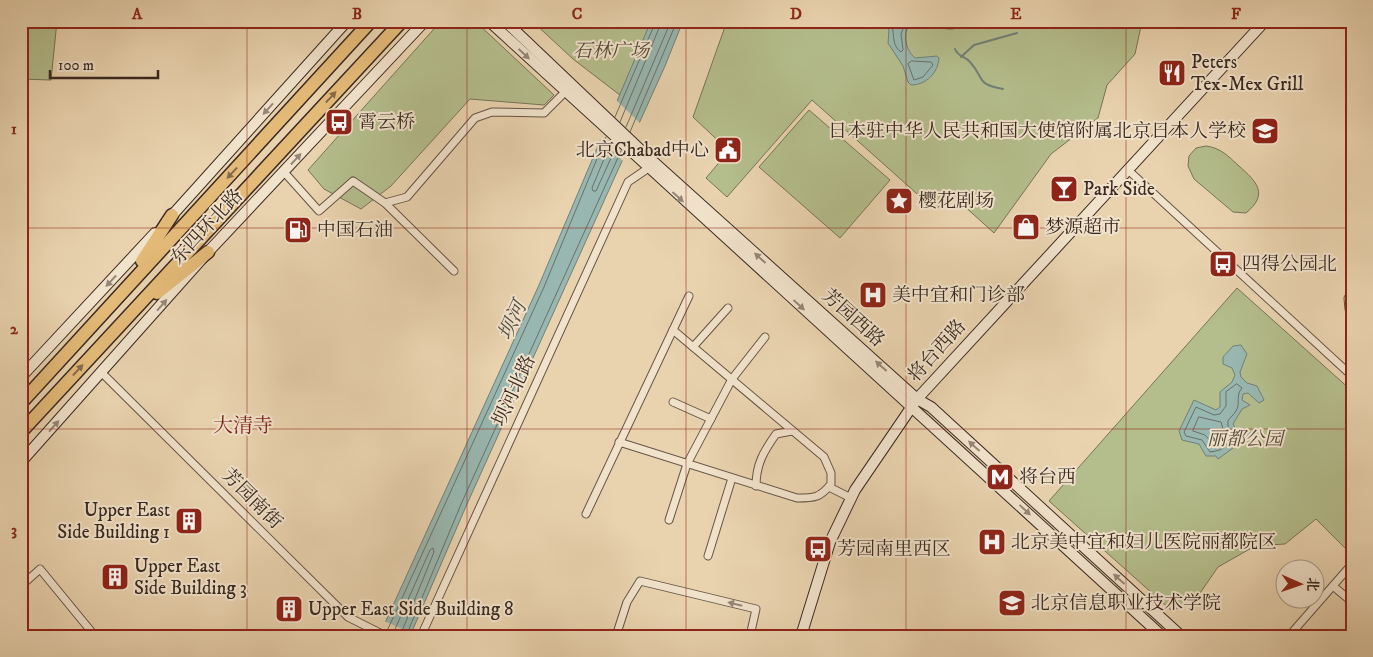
<svg xmlns="http://www.w3.org/2000/svg" width="1373" height="657" viewBox="0 0 1373 657" font-family="'IM FELL DW Pica','Noto Serif SC',serif">
  <style>
    .green { fill: #b4bd8c; stroke: #777457 }
    .water { fill: #98b7b0; stroke: #727f77 }
    .pier { fill: #e9d3af }
    .lines { fill: none; stroke-linecap: round; stroke-linejoin: round }
    .shore { stroke: #697069; stroke-width: 1 }
    .stream { stroke: #727f77; stroke-width: 2 }
    .street-casing { stroke: #665445; stroke-width: 9 }
    .secondary-casing { stroke: #3a2a22; stroke-width: 12 }
    .highway-casing { stroke: #3a2a22; stroke-width: 15 }
    .street { stroke: #f1e2cb; stroke-width: 7 }
    .secondary { stroke: #f1e2cb; stroke-width: 10 }
    .highway { stroke: #e4ba78; stroke-width: 12 }
    .oneway { fill: #968676 }
    .oneway2 { fill: #866b49 }
    .grid { fill: none; stroke: #8f2418; stroke-width: 1; stroke-opacity: 0.55 }
    .labels { text-anchor: middle; dominant-baseline: central; stroke-width: 4; stroke-linejoin: round; paint-order: stroke }
    .park-label { font-size: 19px; font-style: italic; fill: #524737; stroke: #f1e2cb }
    .poi-label { font-size: 19px; fill: #3a2a22; stroke: #f1e2cb; text-anchor: start }
    .street-label { font-size: 19px; fill: #3a2a22; stroke: #f1e2cb }
    .water-label { font-size: 20px; font-style: italic; fill: #524d46; stroke: #f1e2cb }
    .neighbourhood-label { font-size: 20px; fill: #7a1f14; stroke: #f1e2cb }
    .neatline { fill: none; stroke: #8f2418; stroke-width: 2 }
    .grid-label { font-size: 16px; text-anchor: middle; font-weight: bold; fill: #8f2418 }
  </style>
  <rect width="100%" height="100%" fill="#e9d3af"/>
  <filter id="stains"><feTurbulence type="fractalNoise" baseFrequency=".004" numOctaves="4"/><feColorMatrix values="0 0 0 0 .2 0 0 0 0 .09 0 0 0 0 .02 0 0 0 .5 -.17"/></filter>
  <radialGradient id="worn" r=".72"><stop offset=".6" stop-color="#630" stop-opacity="0"/><stop offset="1" stop-color="#630" stop-opacity=".3"/></radialGradient>
  <g class="green">
    <path d="M21 21H57L51 80 21 79Z"/>
    <path d="M441 21H475L554 95 544 105 470 99 391 186 361 209 324 189 308 170Z"/>
    <path d="M532 21H655L625 99 573 59Z"/>
    <path d="M727 21H1198L1194 26H1141L1135 54 1107 85 1098 118 1051 154 994 233 952 195 935 210 812 100 727 197 706 178 729 151 693 117Z"/>
    <path d="M809 110 890 180 840 238 759 167Z"/>
    <path d="M1206 146C1221 148 1228 156 1239 166 1257 182 1269 194 1246 213L1233 212 1194 179 1188 166 1189 156 1196 148Z"/>
    <path d="M1237 288 1352 391V542L1346 549 1316 519 1285 544 1255 546 1218 567 1196 599 1172 611 1049 501Z"/>
  </g>
  <g class="water">
    <path d="M651 21H683L665 66 467 504 410 636H379L539 285Z"/>
    <path d="M882 21H917C900 26 904 49 915 58L937 56 939 58C938 73 926 85 911 85L908 82 903 66 888 43 889 30Z"/>
    <path d="M923 21H963C953 38 938 24 923 21Z"/>
    <path d="M1241 345 1247 354 1240 372 1241 377 1247 383 1257 386 1264 400 1259 403 1248 393 1243 394 1242 400 1250 405 1242 409 1233 424 1237 431 1250 432 1251 435 1239 444 1233 443V448L1218 459 1216 456H1206L1199 444 1182 440 1179 431 1194 400 1216 410 1220 407V392L1232 382 1235 375 1232 368 1223 364V357L1233 346Z"/>
  </g>
  <g class="pier">
    <path d="M615 99 642 125 624 162 598 137Z"/>
    <path d="M384 621 414 634 413 636H377Z"/>
  </g>
  <g class="lines">
    <g class="shore">
      <path d="M890 21C896 31 890 45 901 52L903 50 901 34 906 21"/>
      <path d="M912 61 931 62 933 65 923 77 914 80 908 64Z"/>
      <path d="M615 117 656 21"/>
      <path d="M620 122 662 21"/>
      <path d="M626 127 671 21"/>
      <path d="M630 132 677 21"/>
      <path d="M611 142 592 188 593 191H596L616 147"/>
      <path d="M1237 384 1242 388C1235 396 1241 403 1236 411 1234 415 1230 417 1228 421V428L1234 436C1224 446 1226 450 1210 452L1202 440 1186 436 1184 432 1196 407 1214 415 1220 414 1226 406V392Z"/>
      <path d="M1199 417 1221 422 1225 436 1218 445H1214L1205 435 1193 431Z"/>
      <path d="M387 631 544 287 606 137"/>
      <path d="M392 636 430 550 433 548 434 552 400 636"/>
      <path d="M406 636 462 502 621 151"/>
    </g>
    <g class="stream">
      <path d="M955 49C958 57 965 56 970 62 985 78 975 84 1003 89"/>
      <path d="M961 57 974 45 1017 33"/>
    </g>
    <defs>
      <g id="street">
        <path d="M1127 169 1352 376"/>
        <path d="M284 172 319 211 353 181 385 203 407 197 475 118 492 112 544 113 565 92"/>
        <path d="M385 203 454 271"/>
        <path d="M1352 294 1348 298 1349 309 1352 313"/>
        <path d="M693 347 728 308"/>
        <path d="M102 373 348 617 386 636"/>
        <path d="M673 402 711 419"/>
        <path d="M619 442 797 498C814 498 820 498 831 484V473L824 457 673 330"/>
        <path d="M756 486C756 464 764 451 776 434L792 431"/>
        <path d="M829 487 851 498"/>
        <path d="M586 514 689 296"/>
        <path d="M669 520 687 464 732 379 765 337"/>
        <path d="M708 556 732 478"/>
        <path d="M21 586 40 569 95 636"/>
        <path d="M1333 586 1352 602"/>
        <path d="M421 636 628 182 647 169"/>
        <path d="M616 636 627 602 640 581 756 609 750 636"/>
        <path d="M1289 636 1352 564"/>
      </g>
      <g id="secondary">
        <path d="M489 21C712 227 938 430 1162 636"/>
        <path d="M505 21 647 156 917 399 931 407 1181 636"/>
        <path d="M167 221 347 21"/>
        <path d="M21 377 155 233"/>
        <path d="M21 462 208 252 425 21"/>
        <path d="M801 636 830 542 855 490 917 399 1265 21"/>
      </g>
      <g id="highway">
        <path d="M142 261 172 215"/>
        <path d="M157 293 208 252"/>
        <path d="M21 403 371 21"/>
        <path d="M21 432 402 21"/>
      </g>
    </defs>
    <use href="#street" class="street-casing"/>
    <use href="#secondary" class="secondary-casing"/>
    <use href="#highway" class="highway-casing"/>
    <use href="#street" class="street"/>
    <use href="#secondary" class="secondary"/>
    <use href="#highway" class="highway"/>
  </g>
  <defs><path id="oneway-solid" d="M-6-.8H1V-3.2L6.5 0L1 3.2V.8H-6Z" transform="scale(1.25)"/></defs>
  <g class="oneway">
    <use href="#oneway-solid" transform="translate(524 54) rotate(43)"/>
    <use href="#oneway-solid" transform="translate(268 109) rotate(132)"/>
    <use href="#oneway-solid" transform="translate(296 159) rotate(-47)"/>
    <use href="#oneway-solid" transform="translate(678 197) rotate(42)"/>
    <use href="#oneway-solid" transform="translate(760 258) rotate(-138)"/>
    <use href="#oneway-solid" transform="translate(111 281) rotate(133)"/>
    <use href="#oneway-solid" transform="translate(162 305) rotate(-49)"/>
    <use href="#oneway-solid" transform="translate(799 305) rotate(42)"/>
    <use href="#oneway-solid" transform="translate(881 366) rotate(-138)"/>
    <use href="#oneway-solid" transform="translate(54 426) rotate(-48)"/>
    <use href="#oneway-solid" transform="translate(974 446) rotate(-138)"/>
    <use href="#oneway-solid" transform="translate(1025 510) rotate(43)"/>
    <use href="#oneway-solid" transform="translate(1119 579) rotate(-138)"/>
    <use href="#oneway-solid" transform="translate(735 604) rotate(-166)"/>
  </g>
  <g class="oneway2">
    <use href="#oneway-solid" transform="translate(331 97) rotate(-47)"/>
    <use href="#oneway-solid" transform="translate(232 173) rotate(133)"/>
    <use href="#oneway-solid" transform="translate(78 370) rotate(-47)"/>
  </g>
  <path class="grid" d="M247 21V636M467 21V636M686 21V636M906 21V636M1126 21V636M21 228H1352M21 429H1352"/>
  <defs>
    <symbol id="restaurant-square" viewBox="-11 -11 22 22"><rect x="-9" y="-9" width="18" height="18" rx="4" fill="#8f2418" stroke="#f1e2cb"/><path d="M-5-6h1v4h1v-4h1v4h1v-4h1v5L-1.5 .5V6h-2V.5L-5-1ZM5-6V6H3V1.5H1.5Q1.5-4 5-6Z" fill="#fff"/></symbol>
    <symbol id="bus-square" viewBox="-11 -11 22 22"><rect x="-9" y="-9" width="18" height="18" rx="4" fill="#8f2418" stroke="#f1e2cb"/><path d="M-5-6H5V4H4V6H2V4H-2V6H-4V4H-5ZM-3.5-4V0h7V-4ZM-3.5 1.2v1.5H-2V1.2ZM2 1.2v1.5H3.5V1.2Z" fill="#fff"/></symbol>
    <symbol id="school-square" viewBox="-11 -11 22 22"><rect x="-9" y="-9" width="18" height="18" rx="4" fill="#8f2418" stroke="#f1e2cb"/><path d="M0-5L7-2L0 1L-7-2ZM-4 1L0 2.5L4 1V4Q0 6-4 4Z" fill="#fff"/></symbol>
    <symbol id="civic-square" viewBox="-11 -11 22 22"><rect x="-9" y="-9" width="18" height="18" rx="4" fill="#8f2418" stroke="#f1e2cb"/><path d="M-.6-6.5H3V-4.5H.6V-3L4-1V1h2V6H-6V1h2V-1L-.6-3ZM-1.2 2.5V6h2.4V2.5Z" fill="#fff"/></symbol>
    <symbol id="bar-square" viewBox="-11 -11 22 22"><rect x="-9" y="-9" width="18" height="18" rx="4" fill="#8f2418" stroke="#f1e2cb"/><path d="M-6-5H6L.8 .8V4.5H3.5V6h-7V4.5H-.8V.8Z" fill="#fff"/></symbol>
    <symbol id="sight-square" viewBox="-11 -11 22 22"><rect x="-9" y="-9" width="18" height="18" rx="4" fill="#8f2418" stroke="#f1e2cb"/><path d="M0-6L1.8-2.2L6-1.7L2.9 1.2L3.7 5.4L0 3.3L-3.7 5.4L-2.9 1.2L-6-1.7L-1.8-2.2Z" fill="#fff"/></symbol>
    <symbol id="shop-square" viewBox="-11 -11 22 22"><rect x="-9" y="-9" width="18" height="18" rx="4" fill="#8f2418" stroke="#f1e2cb"/><path d="M-5-2.5h2.3a2.7 3.5 0 0 1 5.4 0H5L5.5 6h-11ZM-1.5-2.5h3a1.5 2.3 0 0 0-3 0Z" fill="#fff"/></symbol>
    <symbol id="fuel-square" viewBox="-11 -11 22 22"><rect x="-9" y="-9" width="18" height="18" rx="4" fill="#8f2418" stroke="#f1e2cb"/><path d="M-5.5-6h7V0h2V4h1.3V-2.5L3-4.5l.8-.8L6-3V5H2.5V1h-1V6h-7ZM-4.2-4.7v3.2H.2V-4.7Z" fill="#fff"/></symbol>
    <symbol id="hospital-square" viewBox="-11 -11 22 22"><rect x="-9" y="-9" width="18" height="18" rx="4" fill="#8f2418" stroke="#f1e2cb"/><path d="M-5-5h3v3.5h4V-5h3V5h-3V1.5h-4V5h-3Z" fill="#fff"/></symbol>
    <symbol id="metro-square" viewBox="-11 -11 22 22"><rect x="-9" y="-9" width="18" height="18" rx="4" fill="#8f2418" stroke="#f1e2cb"/><path d="M-5.5 5V-5H-3L0 0L3-5H5.5V5H3V-.5L0 4L-3-.5V5Z" fill="#fff"/></symbol>
    <symbol id="building-square" viewBox="-11 -11 22 22"><rect x="-9" y="-9" width="18" height="18" rx="4" fill="#8f2418" stroke="#f1e2cb"/><path d="M-4-6H4V6H1V3H-1V6H-4ZM-2.5-4.3h1.7v1.8h-1.7ZM.8-4.3h1.7v1.8H.8ZM-2.5-1h1.7V.8h-1.7ZM.8-1h1.7V.8H.8Z" fill="#fff"/></symbol>
    <symbol id="university-square" viewBox="-11 -11 22 22"><rect x="-9" y="-9" width="18" height="18" rx="4" fill="#8f2418" stroke="#f1e2cb"/><path d="M0-5L7-2L0 1L-7-2ZM-4 1L0 2.5L4 1V4Q0 6-4 4Z" fill="#fff"/></symbol>
  </defs>
  <g fill-rule="evenodd">
    <use href="#restaurant-square" x="1156" y="57" width="32" height="32"/>
    <use href="#bus-square" x="323" y="106" width="32" height="32"/>
    <use href="#school-square" x="1249" y="115" width="32" height="32"/>
    <use href="#civic-square" x="712" y="134" width="32" height="32"/>
    <use href="#bar-square" x="1048" y="173" width="32" height="32"/>
    <use href="#sight-square" x="883" y="185" width="32" height="32"/>
    <use href="#shop-square" x="1010" y="211" width="32" height="32"/>
    <use href="#fuel-square" x="282" y="214" width="32" height="32"/>
    <use href="#bus-square" x="1207" y="248" width="32" height="32"/>
    <use href="#hospital-square" x="857" y="279" width="32" height="32"/>
    <use href="#metro-square" x="984" y="461" width="32" height="32"/>
    <use href="#building-square" x="173" y="505" width="32" height="32"/>
    <use href="#hospital-square" x="976" y="526" width="32" height="32"/>
    <use href="#bus-square" x="802" y="533" width="32" height="32"/>
    <use href="#building-square" x="99" y="561" width="32" height="32"/>
    <use href="#university-square" x="996" y="587" width="32" height="32"/>
    <use href="#building-square" x="273" y="593" width="32" height="32"/>
  </g>
  <g class="labels">
    <g class="park-label">
      <text x="611" y="51">石林广场</text>
      <text x="1245" y="439">丽都公园</text>
    </g>
    <g class="poi-label">
      <text x="1191" y="62">Peters<tspan x="1191" dy="22">Tex-Mex Grill</tspan></text>
      <text x="358" y="122">霄云桥</text>
      <text x="1246" y="131" text-anchor="end">日本驻中华人民共和国大使馆附属北京日本人学校</text>
      <text x="709" y="150" text-anchor="end">北京Chabad中心</text>
      <text x="1083" y="189">Park Side</text>
      <text x="918" y="201">樱花剧场</text>
      <text x="1045" y="227">梦源超市</text>
      <text x="317" y="230">中国石油</text>
      <text x="1242" y="264">四得公园北</text>
      <text x="892" y="295">美中宜和门诊部</text>
      <text x="1019" y="477">将台西</text>
      <text x="170" y="510" text-anchor="end">Upper East<tspan x="170" dy="22">Side Building 1</tspan></text>
      <text x="1011" y="542">北京美中宜和妇儿医院丽都院区</text>
      <text x="837" y="549">芳园南里西区</text>
      <text x="134" y="566">Upper East<tspan x="134" dy="22">Side Building 3</tspan></text>
      <text x="1031" y="603">北京信息职业技术学院</text>
      <text x="308" y="609">Upper East Side Building 8</text>
    </g>
    <g class="street-label">
      <text transform="translate(207 227) rotate(-47)">东四环北路</text>
      <text transform="translate(853 318) rotate(42)">芳园西路</text>
      <text transform="translate(937 351) rotate(-48)">将台西路</text>
      <text transform="translate(514 391) rotate(-65)">坝河北路</text>
      <text transform="translate(252 499) rotate(45)">芳园南街</text>
    </g>
    <g class="water-label">
      <text transform="translate(513 321) rotate(-65)">坝河</text>
    </g>
    <g class="neighbourhood-label">
      <text x="243" y="426">大清寺</text>
    </g>
  </g>
  <rect width="1373" height="657" fill="none" stroke="#e9d3af" stroke-width="55"/>
  <g transform="translate(1300 584) rotate(92)"><circle r="24" fill="#f1e2cb" stroke="#a89887"/>
  <path d="M0-4L9 19L0 12L-9 19Z" fill="#8f2418"/>
  <text y="-8" font-size="14" font-weight="bold" text-anchor="middle" fill="#3a2a22">北</text>
  </g>
  <path d="M50 70v8h108v-8" fill="none" stroke="#3a2a22" stroke-width="2.5"/>
  <text x="58" y="70" font-size="15" fill="#3a2a22" stroke="#f1e2cb" stroke-width="4" paint-order="stroke">100 m</text>
  <rect x="28" y="28" width="1318" height="602" class="neatline"/>
  <g class="grid-label">
    <text x="137" y="19">A</text>
    <text x="357" y="19">B</text>
    <text x="577" y="19">C</text>
    <text x="796" y="19">D</text>
    <text x="1016" y="19">E</text>
    <text x="1236" y="19">F</text>
    <text x="14" y="134">1</text>
    <text x="14" y="334">2</text>
    <text x="14" y="535">3</text>
  </g>
  <rect width="100%" height="100%" filter="url(#stains)"/>
  <rect width="100%" height="100%" fill="url(#worn)"/>
</svg>
